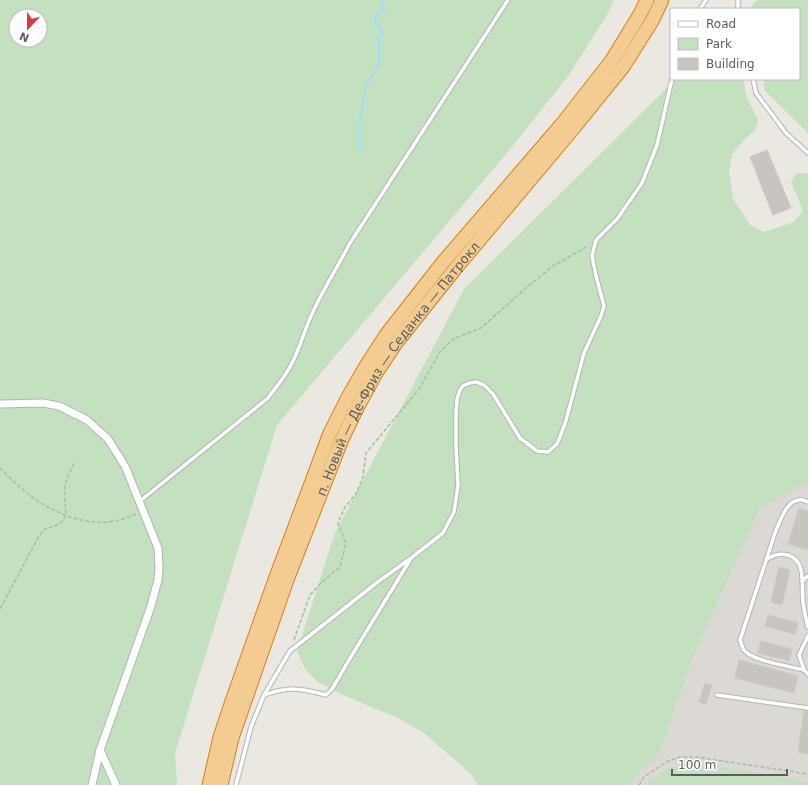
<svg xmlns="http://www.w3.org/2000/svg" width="808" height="785" viewBox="0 0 808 785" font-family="'DejaVu Sans',sans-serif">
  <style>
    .industrial { fill: #dcd9d5 }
    .green { fill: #c3e0bf; fill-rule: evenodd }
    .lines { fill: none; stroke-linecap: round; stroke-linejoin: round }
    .stream { stroke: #a5ddf6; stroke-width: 2.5 }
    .building { fill: #c8c4bf; stroke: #cfc8c0 }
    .lane-casing { stroke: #b1b4b7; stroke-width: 5.5 }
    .street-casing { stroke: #b1b4b7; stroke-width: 9 }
    .highway-casing { stroke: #d68016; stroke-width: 15 }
    .path { stroke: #9bc3a0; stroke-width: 1.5; stroke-dasharray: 4 2; stroke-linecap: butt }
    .lane { stroke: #fff; stroke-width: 3.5 }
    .street { stroke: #fff; stroke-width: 7 }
    .highway { stroke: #f2cc91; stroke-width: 13 }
    .labels { text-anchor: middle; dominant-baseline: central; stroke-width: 3; stroke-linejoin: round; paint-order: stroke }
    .street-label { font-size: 13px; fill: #595d60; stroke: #fff }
  </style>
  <rect width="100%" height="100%" fill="#ebe7e1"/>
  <path class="industrial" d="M760 470 808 483V785H574Z"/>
  <g class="green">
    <path d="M0 0H614L608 13 569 75 511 148 277 425 175 753 177 785H0ZM16 16H40V40H16Z"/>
    <path d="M757 0H808V133L765 91 763 79H799V9H749Z"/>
    <path d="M676 79H743L747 98 758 120 756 129 744 140 732 154 729 171 733 199 750 225 764 232 794 222 803 211 791 181 797 173H808V484H803L760 508 693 657 659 754 640 771 629 785H478L470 773 424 733 398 718 345 696 318 682 305 669 297 651 335 533 464 289Z"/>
    <path d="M690 763 712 765 808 782V785H645L667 769 678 764Z"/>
  </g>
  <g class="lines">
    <path class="stream" d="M360 153V122L365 88 379 63V37L383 34 375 20 376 15 385 10 382 0"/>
  </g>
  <g class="building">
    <path d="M767 150 791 208 773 215 750 157Z"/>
    <path d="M799 508 808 511V550L788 544Z"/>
    <path d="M779 567 790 570 782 605 771 602Z"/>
    <path d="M768 615 798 623 795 634 765 626Z"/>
    <path d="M761 641 792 649 789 661 758 653Z"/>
    <path d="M739 660 798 676 794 693 735 678Z"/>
    <path d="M705 683 712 685 706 704 699 702Z"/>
    <path d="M804 711H808V754L798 752Z"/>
  </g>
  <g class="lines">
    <defs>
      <g id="lane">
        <path d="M738 0V9"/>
        <path d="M700 9 706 0"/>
        <path d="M753 79 756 93 786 133 808 153"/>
        <path d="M140 501 268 398C276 387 285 377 291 365 299 350 304 332 311 316 322 291 337 268 350 243L508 0"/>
        <path d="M767 559C774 555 779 553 788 555 807 561 801 586 803 602 804 610 806 619 808 627"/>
        <path d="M802 581 808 576"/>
        <path d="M808 636 799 655 804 670 808 674"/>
        <path d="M804 670C789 666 751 661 743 649 742 646 741 642 740 640L776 530C781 520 786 501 799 500 802 499 805 501 808 502"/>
        <path d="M264 695C273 692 282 689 292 689 303 689 315 692 326 695L332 689 349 660 410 560"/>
        <path d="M717 695 808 708"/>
        <path d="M236 785 251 727 264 695 290 651 379 581 411 558 443 533 454 512 458 485 456 447V412L457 399 460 390 463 386 469 383 476 382 484 385 493 394 520 438 537 451 548 452 557 444 565 424 584 353 601 316 604 306 596 276 592 256 596 240 617 219 642 183 657 145 672 79"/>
      </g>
      <g id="street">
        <path d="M0 404 43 403 59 406 87 420 108 439 125 466 158 548 159 567 158 580 151 606 100 750 92 785"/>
        <path d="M100 750 116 785"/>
      </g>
      <g id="highway">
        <path d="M209 785 220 737 232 701 276 577 330 433 347 399 366 366 386 335 444 261 562 124 612 60 639 16 647 0"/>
        <path id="s1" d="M221 785 232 738 287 580 342 439 357 408 376 373 396 343 455 269 572 130 623 67 652 21 662 0"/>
      </g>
    </defs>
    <use href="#lane" class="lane-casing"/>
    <use href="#street" class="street-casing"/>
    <use href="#highway" class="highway-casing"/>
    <g class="path">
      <path d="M0 468C11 479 22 490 35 499 55 513 82 524 107 522 117 521 127 518 136 514"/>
      <path d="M0 609 39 536 45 529 55 526 62 522 66 515 65 501V484L74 463"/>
      <path d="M294 640 310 595 322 582 340 567 346 543 338 523 345 507 356 494 363 477 366 453 419 389 440 352 453 339 481 328 526 288 553 266 588 246"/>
      <path d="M639 785 644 777 668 761 680 757H696L808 774"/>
    </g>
    <use href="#lane" class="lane"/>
    <use href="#street" class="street"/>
    <use href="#highway" class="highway"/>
  </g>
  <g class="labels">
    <g class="street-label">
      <text stroke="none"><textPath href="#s1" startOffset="456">п. Новый — Де-Фриз — Седанка — Патрокл</textPath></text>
    </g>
  </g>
  <rect x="670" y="8" width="130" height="72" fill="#ffffff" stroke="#bdbebf"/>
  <rect x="678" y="21" width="20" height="6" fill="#ffffff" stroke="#bdbebf"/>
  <text x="706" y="28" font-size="12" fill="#595d60">Road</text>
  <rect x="678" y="38" width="20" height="12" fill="#c3e0bf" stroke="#bdbebf"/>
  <text x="706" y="48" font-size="12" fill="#595d60">Park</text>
  <rect x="678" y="58" width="20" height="12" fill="#c8c4bf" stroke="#bdbebf"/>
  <text x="706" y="68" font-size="12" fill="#595d60">Building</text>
  <g transform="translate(28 28) rotate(202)"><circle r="19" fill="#ffffff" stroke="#bdbebf"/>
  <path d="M0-3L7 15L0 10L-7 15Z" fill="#d73a43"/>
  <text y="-6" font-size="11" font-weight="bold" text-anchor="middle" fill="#595d60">N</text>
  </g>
  <path d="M672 769v6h115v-6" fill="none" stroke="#595d60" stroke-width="2"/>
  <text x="678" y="769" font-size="12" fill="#595d60" stroke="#ffffff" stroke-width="3" paint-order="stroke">100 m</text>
</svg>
